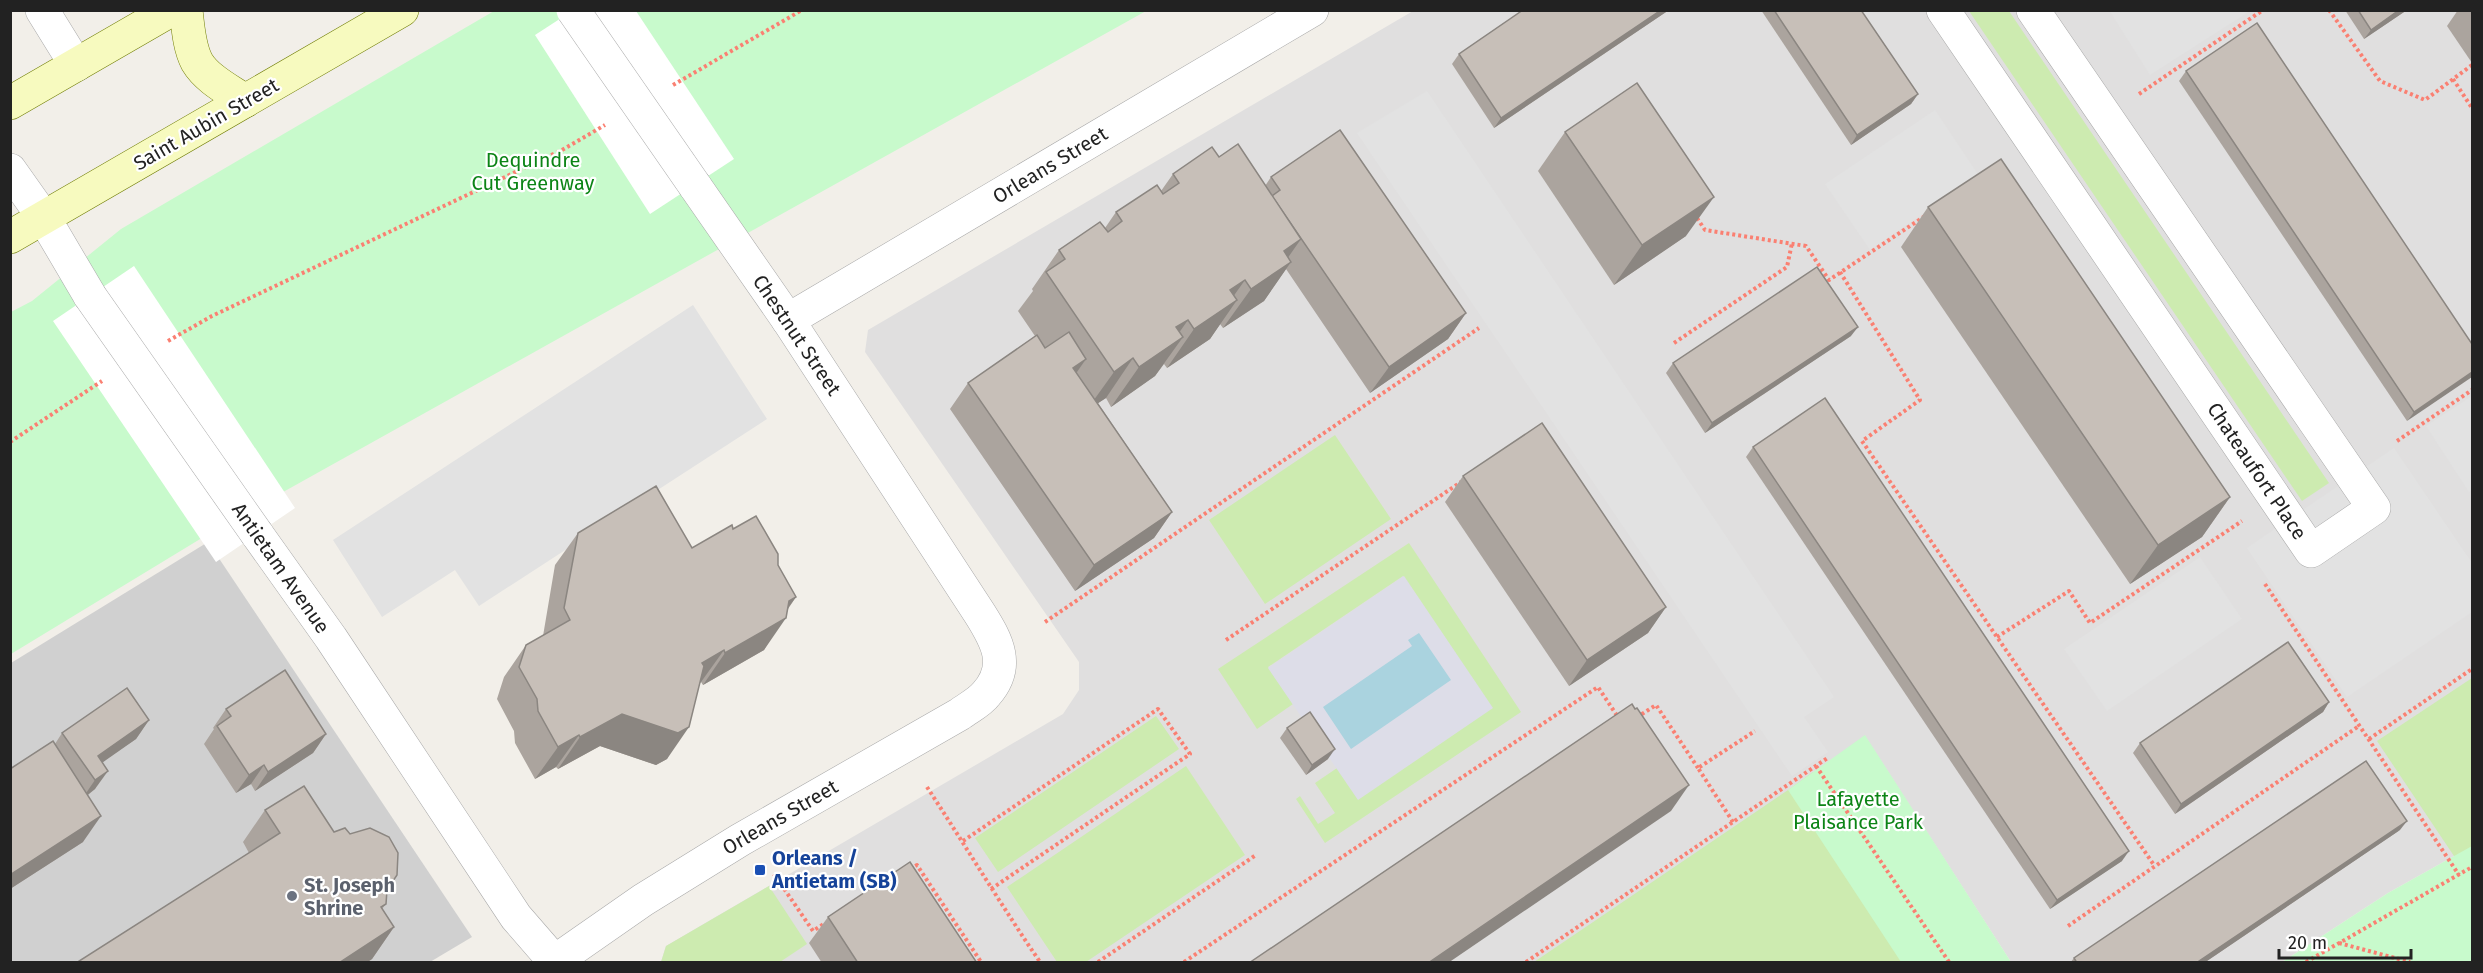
<svg xmlns="http://www.w3.org/2000/svg" width="2483" height="973" viewBox="0 0 2483 973" font-family="'Fira Sans',sans-serif">
  <style>
    .residential { fill: #e0dfdf }
    .religious { fill: #d0d0d0 }
    .grass { fill: #cdebb0 }
    .park { fill: #c8facc }
    .parking { fill: #e2e2e2 }
    .plaza { fill: #dddde8 }
    .water { fill: #aad3df }
    .pier { fill: #fff }
    .lines { fill: none; stroke-linecap: round; stroke-linejoin: round }
    .minor-casing { stroke: #a9a9a9; stroke-width: 34 }
    .tertiary-casing { stroke: #a9a9a9; stroke-width: 34 }
    .secondary-casing { stroke: #707d05; stroke-width: 34 }
    .path { stroke: #fa8072; stroke-width: 4; stroke-dasharray: 3 3; stroke-linecap: butt }
    .minor { stroke: #fff; stroke-width: 33 }
    .tertiary { stroke: #fff; stroke-width: 33 }
    .secondary { stroke: #f7fabf; stroke-width: 33 }
    .minor-bridge-casing { stroke: #a9a9a9; stroke-width: 34; stroke-linecap: butt }
    .tertiary-bridge-casing { stroke: #a9a9a9; stroke-width: 34; stroke-linecap: butt }
    .minor-bridge { stroke: #fff; stroke-width: 33 }
    .tertiary-bridge { stroke: #fff; stroke-width: 33 }
    .wall { fill: #aba49e }
    .shaded-wall { fill: #8b8681 }
    .building { fill: #c7bfb8; stroke: #8b8681; stroke-width: 1.5 }
    .transit-dot { fill: #1a4fb4; stroke: #fff; stroke-width: 2 }
    .worship-dot { fill: #6b7280; stroke: #fff; stroke-width: 2 }
    .labels { text-anchor: middle; dominant-baseline: central; stroke-width: 4.5; stroke-linejoin: round; paint-order: stroke }
    .street-label { font-size: 20px; fill: #222; stroke: #fff }
    .park-label { font-size: 20px; fill: #0c8416; stroke: #fff }
    .transit-label { font-size: 20px; font-weight: bold; fill: #164399; stroke: #fff; text-anchor: start }
    .worship-label { font-size: 20px; font-weight: bold; fill: #5b616d; stroke: #fff; text-anchor: start }
  </style>
  <rect width="100%" height="100%" fill="#f2efe9"/>
  <path class="residential" d="M1413 11H2472V846L2388 893 2282 962H2011L1865 736 1788 790 1901 962H661L666 946 1063 714 1079 690V662L865 352 868 330Z"/>
  <path class="religious" d="M208 542 472 937 430 962H11V663Z"/>
  <g class="grass">
    <path d="M1969 11H2009L2329 483 2302 501Z"/>
    <path d="M1335 435 1391 519 1265 604 1209 520Z"/>
    <path d="M1409 543 1521 712 1325 843 1296 799 1300 796 1318 824 1335 813 1315 783 1337 768 1358 799 1492 708 1403 576 1268 667 1293 704 1257 729 1218 669Z"/>
    <path d="M2472 678V858L2460 865 2377 741Z"/>
    <path d="M1156 716 1179 749 998 872 975 838Z"/>
    <path d="M1186 766 1245 855 1086 962H1057L1007 887Z"/>
    <path d="M1813 772 1940 962H1534L1788 790Z"/>
    <path d="M769 886 807 944 780 962H661L666 946Z"/>
  </g>
  <g class="park">
    <path d="M494 11H1146L215 530 11 654V312L32 301 121 229Z"/>
    <path d="M1865 735 2011 962H1901L1788 790Z"/>
    <path d="M2472 846V962H2282L2388 893Z"/>
  </g>
  <g class="parking">
    <path d="M2109 10H2250V11L2150 75Z"/>
    <path d="M1427 91 1834 697 1804 717 1828 752 1792 776 1357 133Z"/>
    <path d="M1935 110 1979 176 1870 250 1825 184Z"/>
    <path d="M693 305 767 419 479 606 455 570 382 617 333 540Z"/>
    <path d="M2472 396V490L2469 492 2426 426Z"/>
    <path d="M2394 448 2472 563V612L2347 697 2247 548Z"/>
    <path d="M2200 557 2242 619 2107 711 2064 649Z"/>
  </g>
  <path class="plaza" d="M1404 576 1493 708 1358 800 1268 668Z"/>
  <path class="water" d="M1419 633 1451 680 1351 749 1323 707 1412 646 1408 640Z"/>
  <g class="pier">
    <path d="M572 11H636L734 159 650 214 535 35Z"/>
    <path d="M134 266 295 508 216 562 53 321Z"/>
  </g>
  <g class="lines">
    <defs>
      <g id="minor">
        <path d="M1943 10 2311 551 2374 508 2033 10"/>
        <path d="M44 218 90 296"/>
        <path d="M788 320 1312 10"/>
        <path d="M554 962 643 900 740 840 960 714C968 708 980 702 986 694 1011 666 997 641 980 614L788 320 695 186"/>
      </g>
      <g id="tertiary">
        <path d="M42 10 76 65"/>
        <path d="M10 170 44 218"/>
        <path d="M257 534 331 638 516 917 555 962"/>
      </g>
      <g id="secondary">
        <path d="M186 10C188 27 189 47 197 62 207 79 229 90 245 101"/>
        <path d="M10 103 171 10"/>
        <path d="M10 237 402 10"/>
      </g>
    </defs>
    <use href="#minor" class="minor-casing"/>
    <use href="#tertiary" class="tertiary-casing"/>
    <use href="#secondary" class="secondary-casing"/>
    <g class="path">
      <path d="M2329 10 2380 81 2425 100 2472 65"/>
      <path d="M2453 79 2472 108"/>
      <path d="M673 85 802 10"/>
      <path d="M2139 94 2263 10"/>
      <path d="M1697 218 1705 230 1806 246 1829 280 1925 216"/>
      <path d="M1840 272 1920 400 1862 441 2154 865"/>
      <path d="M168 341 212 316 562 150 605 125"/>
      <path d="M1674 343 1787 267 1792 243"/>
      <path d="M2397 441 2472 390"/>
      <path d="M10 442 102 381"/>
      <path d="M2265 584 2459 875"/>
      <path d="M1045 622 1479 328"/>
      <path d="M1997 637 2069 591 2090 623 2242 521"/>
      <path d="M1226 640 1461 482"/>
      <path d="M1641 718 1639 716 1656 705 1698 768"/>
      <path d="M2369 739 2472 669"/>
      <path d="M1816 766 1949 962"/>
      <path d="M927 787C965 845 1001 905 1040 962"/>
      <path d="M1733 822 1698 768 1755 731"/>
      <path d="M963 841 1158 709 1190 754 991 889"/>
      <path d="M910 869 917 865 981 962"/>
      <path d="M774 874 813 931 825 923"/>
      <path d="M2068 926 2359 726"/>
      <path d="M2339 943 2410 962"/>
      <path d="M1098 962 1256 855"/>
      <path d="M1184 962 1598 687 1618 717"/>
      <path d="M1526 962 1829 757"/>
      <path d="M2306 962 2472 867"/>
    </g>
    <use href="#minor" class="minor"/>
    <use href="#tertiary" class="tertiary"/>
    <use href="#secondary" class="secondary"/>
    <defs>
      <path id="minor-bridge" d="M573 10 695 186"/>
      <path id="tertiary-bridge" d="M90 296 257 534"/>
    </defs>
    <use href="#minor-bridge" class="minor-bridge-casing"/>
    <use href="#tertiary-bridge" class="tertiary-bridge-casing"/>
    <use href="#minor-bridge" class="minor-bridge"/>
    <use href="#tertiary-bridge" class="tertiary-bridge"/>
  </g>
  <g class="wall">
    <path d="M1523 10H1669L1494 128 1452 64 1459 54Z"/>
    <path d="M1761 10H1861L1918 94 1911 104 1851 145Z"/>
    <path d="M2345 10H2407L2364 39Z"/>
    <path d="M2458 10H2472V63L2447 26Z"/>
    <path d="M2186 71 2472 344 2407 421 2179 81Z"/>
    <path d="M1565 132 1686 236 1614 285 1538 171Z"/>
    <path d="M1219 157 1265 186 1271 177 1466 313 1448 339 1370 393 1286 269 1264 301 1223 328 1220 324 1210 339 1167 368 1164 364 1155 376 1111 407 1106 398 1098 403 1172 512 1154 538 1075 591 950 409 968 383 1035 336 1018 311 1033 291 1032 289 1059 250 1105 228 1116 212 1161 191 1173 174Z"/>
    <path d="M1928 207 2230 497 2202 537 2130 584 1901 247Z"/>
    <path d="M1851 336 1705 433 1666 373 1673 363Z"/>
    <path d="M1753 447 2122 861 2050 909 1746 457Z"/>
    <path d="M1463 476 1666 607 1648 633 1569 686 1445 502Z"/>
    <path d="M733 529 778 565 796 597 788 609 764 650 703 685 701 682 700 683 667 759 656 765 600 746 558 769 556 767 535 779 515 743 514 731 497 699 504 677 526 645 543 636 555 565 578 533 692 548Z"/>
    <path d="M2329 702 2323 712 2175 814 2133 753 2140 743Z"/>
    <path d="M226 709 326 734 313 753 255 791 251 784 236 793 204 744 214 729 213 728Z"/>
    <path d="M149 720 136 739 102 762 95 789 88 795 83 842 10 889V769L55 744 62 733Z"/>
    <path d="M1287 728 1328 759 1306 775 1280 738Z"/>
    <path d="M265 810 334 832 387 890 386 904 382 909 394 927 372 959 366 963H76L249 853 243 842Z"/>
    <path d="M2400 830 2204 963H2070L2074 958Z"/>
    <path d="M828 917 977 963H822L809 943Z"/>
  </g>
  <g class="shaded-wall">
    <path d="M1661 10H1669L1494 128 1501 118Z"/>
    <path d="M2399 10H2407L2364 39 2371 30Z"/>
    <path d="M1918 94 1911 104 1851 145 1857 135Z"/>
    <path d="M1714 197 1686 236 1614 285 1642 245Z"/>
    <path d="M1301 239 1280 269 1291 262 1264 301 1223 328 1251 289 1284 251Z"/>
    <path d="M1245 280 1225 308 1237 300 1210 339 1167 368 1194 329 1230 290Z"/>
    <path d="M1466 313 1448 339 1370 393 1389 367Z"/>
    <path d="M1188 320 1169 347 1183 337 1155 376 1111 407 1139 367 1176 327Z"/>
    <path d="M1858 327 1851 336 1705 433 1712 423Z"/>
    <path d="M1133 358 1106 398 1086 411 1114 372Z"/>
    <path d="M1086 359 1068 385 1073 368Z"/>
    <path d="M2472 372V377L2407 421 2414 412Z"/>
    <path d="M2230 497 2202 537 2130 584 2158 545Z"/>
    <path d="M1172 512 1154 538 1075 591 1094 565Z"/>
    <path d="M796 597 778 622 786 618 764 650 703 685 725 653 789 601Z"/>
    <path d="M1666 607 1648 633 1569 686 1587 660Z"/>
    <path d="M724 650 701 682 679 695 702 663Z"/>
    <path d="M2329 702 2323 712 2175 814 2181 804Z"/>
    <path d="M622 714 689 727 667 759 656 765 600 746 558 769 580 737Z"/>
    <path d="M149 720 136 739 89 772 98 756Z"/>
    <path d="M326 734 313 753 255 791 268 772Z"/>
    <path d="M579 735 556 767 535 779 558 747Z"/>
    <path d="M1335 749 1328 759 1306 775 1312 765Z"/>
    <path d="M264 765 251 784 236 793 249 775Z"/>
    <path d="M108 771 95 789 82 799 95 780Z"/>
    <path d="M1689 785 1671 811 1448 963H1428Z"/>
    <path d="M101 816 83 842 10 889V875Z"/>
    <path d="M2407 821 2400 830 2204 963H2196Z"/>
    <path d="M2129 851 2122 861 2050 909 2057 900Z"/>
    <path d="M394 927 372 959 366 963H339Z"/>
  </g>
  <g class="building">
    <path d="M1523 10H1661L1501 118 1459 54Z"/>
    <path d="M1774 10H1861L1918 94 1857 135Z"/>
    <path d="M2358 10H2399L2371 30Z"/>
    <path d="M2257 23 2472 344V372L2414 412 2186 71Z"/>
    <path d="M1637 83 1714 197 1642 245 1565 132Z"/>
    <path d="M1340 130 1466 313 1389 367 1272 196 1280 190 1271 177Z"/>
    <path d="M1238 144 1301 239 1284 251 1291 262 1251 289 1245 280 1230 290 1237 300 1194 329 1188 320 1176 327 1183 337 1139 367 1133 358 1114 372 1046 272 1065 259 1059 250 1100 222 1108 232 1122 221 1116 212 1157 185 1163 194 1179 183 1173 174 1212 147 1219 157Z"/>
    <path d="M2001 159 2230 497 2158 545 1928 207Z"/>
    <path d="M1817 267 1858 327 1712 423 1673 363Z"/>
    <path d="M1069 332 1086 359 1073 368 1172 512 1094 565 968 383 1037 335 1045 348Z"/>
    <path d="M1825 398 2129 851 2057 900 1753 447Z"/>
    <path d="M1542 423 1666 607 1587 660 1463 476Z"/>
    <path d="M656 486 692 548 732 525 733 529 756 516 778 554V565L796 597 789 601 786 618 725 653 724 650 702 663 704 666 689 727 678 733 622 714 580 737 579 735 558 747 538 711 537 699 519 667 526 645 570 620 564 608 578 533Z"/>
    <path d="M2288 642 2329 702 2181 804 2140 743Z"/>
    <path d="M285 670 326 734 268 772 264 765 249 775 217 726 231 716 226 709Z"/>
    <path d="M127 688 149 720 98 756 108 771 95 780 62 733Z"/>
    <path d="M1632 704 1635 709 1637 708 1689 785 1428 963H1249Z"/>
    <path d="M1310 712 1335 749 1312 765 1287 728Z"/>
    <path d="M53 741 101 816 10 875V769Z"/>
    <path d="M2366 761 2407 821 2196 963H2077L2074 958Z"/>
    <path d="M304 786 334 832 345 828 350 834 370 828 389 837 398 853 397 875 387 890 386 904 381 907 394 927 339 963H76L280 833 265 810Z"/>
    <path d="M910 862 977 963H858L828 917Z"/>
  </g>
  <rect class="transit-dot" x="754" y="864" width="12" height="12" rx="3"/>
  <circle class="worship-dot" cx="292" cy="896" r="6"/>
  <g class="labels">
    <g class="street-label">
      <text transform="translate(206 124) rotate(-30)">Saint Aubin Street</text>
      <text transform="translate(1050 165) rotate(-31)">Orleans Street</text>
      <text transform="translate(797 335) rotate(56)">Chestnut Street</text>
      <text transform="translate(2257 471) rotate(56)">Chateaufort Place</text>
      <text transform="translate(281 568) rotate(55)">Antietam Avenue</text>
      <text transform="translate(780 817) rotate(-30)">Orleans Street</text>
    </g>
    <g class="park-label">
      <text x="533" y="160">Dequindre<tspan x="533" dy="23">Cut Greenway</tspan></text>
      <text x="1858" y="799">Lafayette<tspan x="1858" dy="23">Plaisance Park</tspan></text>
    </g>
    <g class="transit-label">
      <text x="772" y="858">Orleans /<tspan x="772" dy="23">Antietam (SB)</tspan></text>
    </g>
    <g class="worship-label">
      <text x="304" y="885">St. Joseph<tspan x="304" dy="23">Shrine</tspan></text>
    </g>
  </g>
  <rect width="2483" height="973" fill="none" stroke="#222222" stroke-width="24"/>
  <path d="M2279 949v9h132v-9" fill="none" stroke="#222222" stroke-width="3"/>
  <text x="2288" y="949" font-size="18" fill="#222222" stroke="#ffffff" stroke-width="4.5" paint-order="stroke">20 m</text>
</svg>
